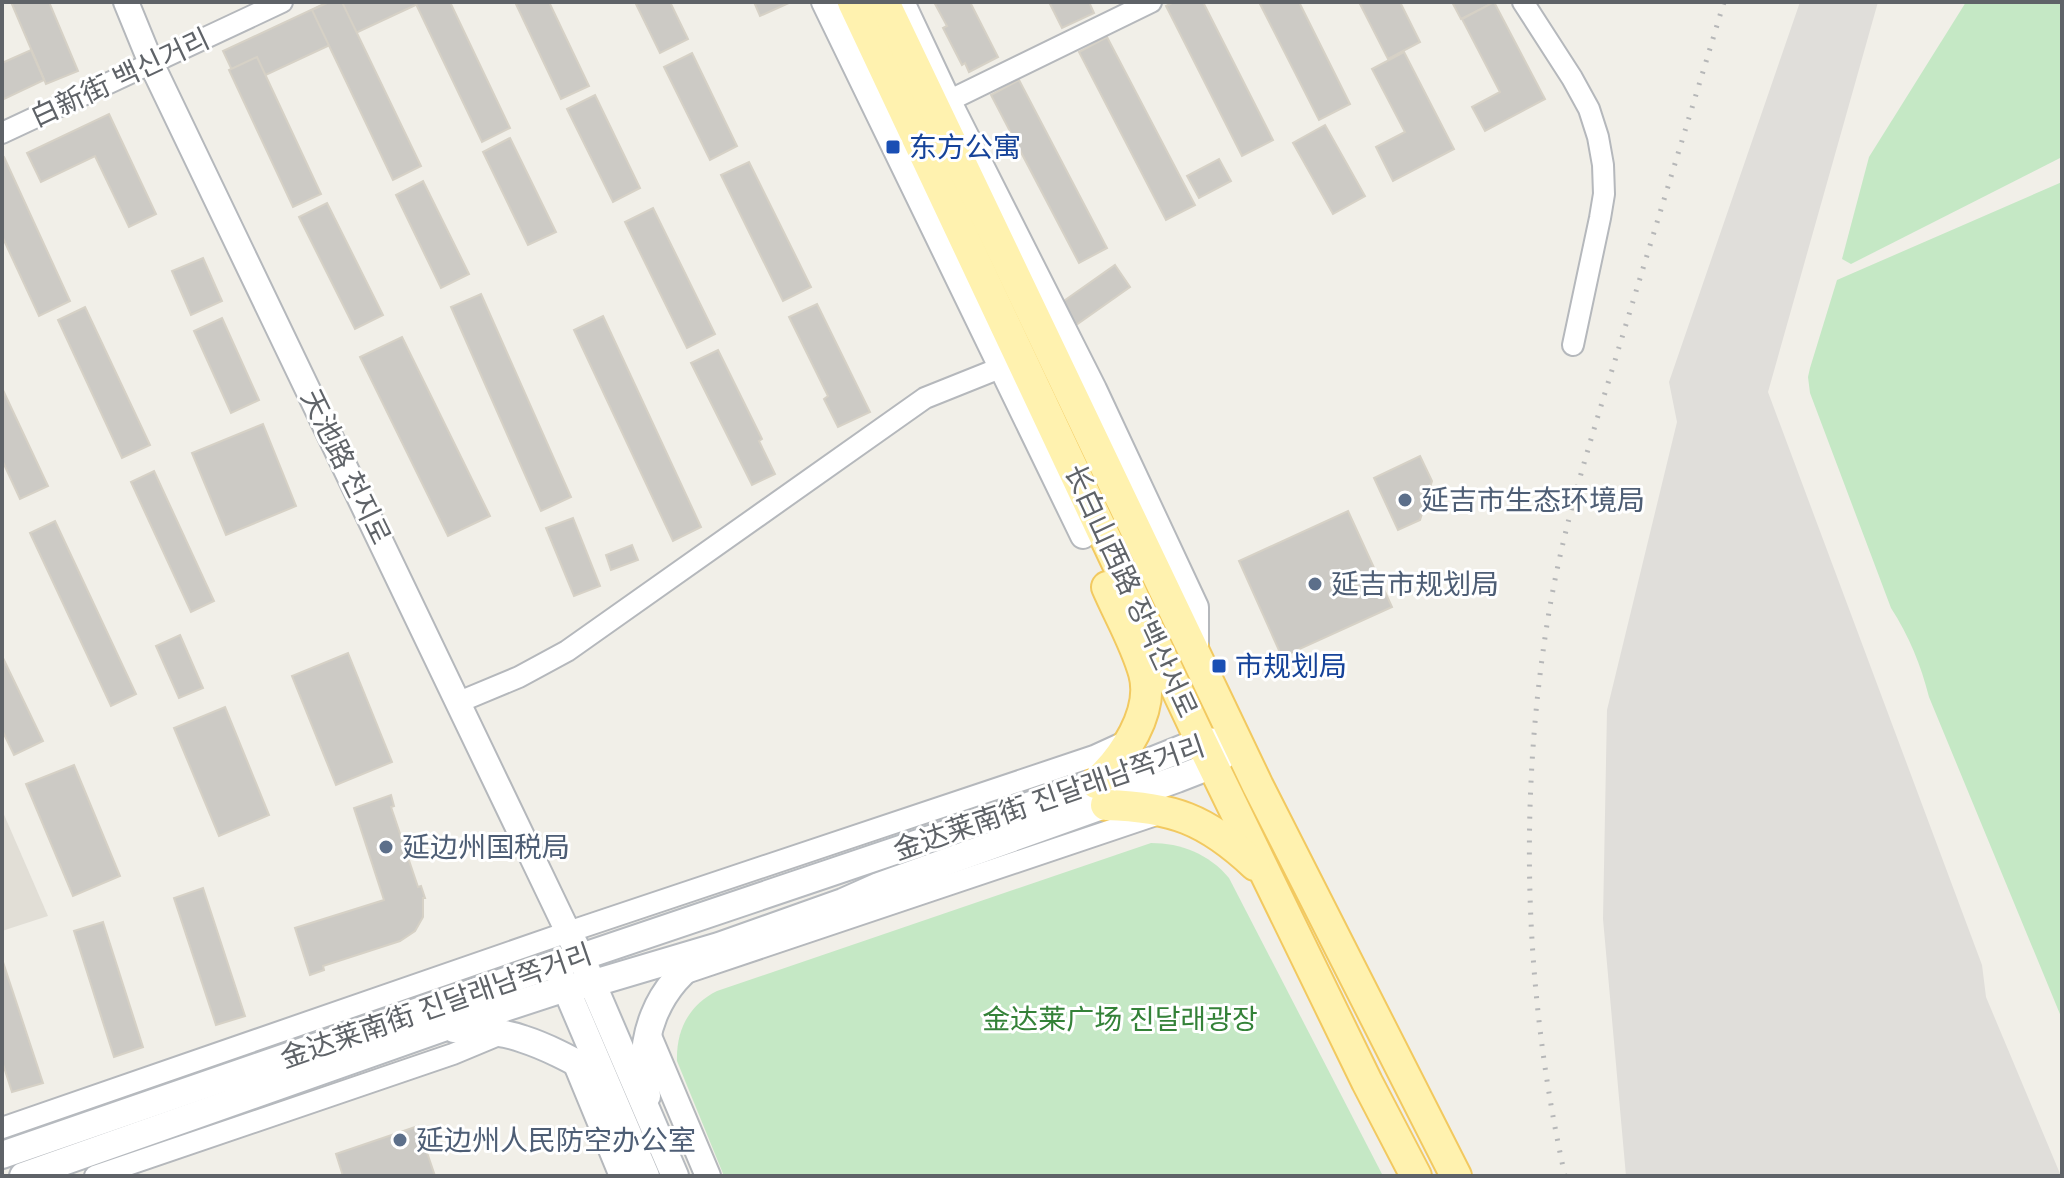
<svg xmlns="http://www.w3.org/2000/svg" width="2064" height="1178" viewBox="0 0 2064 1178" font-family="Rubik,'Noto Sans SC','Noto Sans KR',sans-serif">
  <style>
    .industrial { fill: #e0deda }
    .education { fill: #e1ded6 }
    .green { fill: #c5e8c5 }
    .building { fill: #cccac5; stroke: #d6d1c6; stroke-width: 2 }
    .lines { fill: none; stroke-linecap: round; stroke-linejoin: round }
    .minor-casing { stroke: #b5b8bc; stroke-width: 24 }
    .tertiary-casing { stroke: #b5b8bc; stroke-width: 28 }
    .secondary-casing { stroke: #b6babf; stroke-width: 30 }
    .primary-casing { stroke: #f2c960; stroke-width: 34 }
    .minor { stroke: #fff; stroke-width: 20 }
    .tertiary { stroke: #fff; stroke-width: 24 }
    .secondary { stroke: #fff; stroke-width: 26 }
    .primary { stroke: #fff2af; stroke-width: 30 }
    .rail { stroke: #b6b7b8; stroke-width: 5; stroke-dasharray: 2 10; stroke-linecap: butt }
    .transit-dot { fill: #1a4fb4; stroke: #fff; stroke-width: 3 }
    .service-dot { fill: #5c6f8a; stroke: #fff; stroke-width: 3 }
    .labels { text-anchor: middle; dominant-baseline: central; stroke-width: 6; stroke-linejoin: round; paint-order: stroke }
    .street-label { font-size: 28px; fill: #5f6368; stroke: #fff }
    .transit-label { font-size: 28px; fill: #164399; stroke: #fff; text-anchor: start }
    .service-label { font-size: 28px; fill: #4e5e75; stroke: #fff; text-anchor: start }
    .park-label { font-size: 28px; fill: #348238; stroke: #fff }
  </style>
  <rect width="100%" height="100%" fill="#f1efe8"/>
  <path class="industrial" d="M1800 2H1878L1768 392 1982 965 1986 997 2061 1176H1626L1603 919 1607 710 1677 422 1669 382Z"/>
  <path class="education" d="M2 810 48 916 2 931Z"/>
  <g class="green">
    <path d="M1966 2H2062V157L1851 264 1842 259 1869 157Z"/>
    <path d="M2062 182V1019L1929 697C1921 665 1909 636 1891 608L1810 393 1808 377 1810 368 1837 280Z"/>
    <path d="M1151 843C1181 843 1209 854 1229 878L1383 1176H724L677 1061C676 1030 689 1005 717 991Z"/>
  </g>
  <g class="building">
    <path d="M11 2H49L78 71 46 84Z"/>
    <path d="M328 2H422L240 87 223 51Z"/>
    <path d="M329 2H342L421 166 393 180 312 10Z"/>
    <path d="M415 2H450L510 128 482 142Z"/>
    <path d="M515 2H549L589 86 561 99Z"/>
    <path d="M635 2H670L688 39 660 53Z"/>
    <path d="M754 2H791L760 16Z"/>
    <path d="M934 2H970L998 57 969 72 965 63 962 65 943 28 947 26Z"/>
    <path d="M1049 2H1089L1094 13 1062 28Z"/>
    <path d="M1174 2H1203L1273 140 1242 156 1166 6Z"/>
    <path d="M1259 2H1299L1350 104 1319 120Z"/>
    <path d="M1359 2H1400L1420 42 1388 59Z"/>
    <path d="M1452 2H1492L1493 3 1461 19Z"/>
    <path d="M1494 2 1545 99 1485 131 1472 107 1500 92 1462 19Z"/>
    <path d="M1107 37 1195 205 1166 220 1079 52Z"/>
    <path d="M31 50 44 80 2 100V63Z"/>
    <path d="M1404 52 1454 149 1393 181 1376 147 1405 132 1372 69Z"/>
    <path d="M692 53 737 146 710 160 664 67Z"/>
    <path d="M257 57 321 194 293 207 229 70Z"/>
    <path d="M1019 80 1107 248 1079 263 991 95Z"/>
    <path d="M595 95 640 188 613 202 567 109Z"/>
    <path d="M109 114 156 214 129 227 95 156 41 182 27 153Z"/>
    <path d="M1325 125 1365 196 1333 214 1293 143Z"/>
    <path d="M510 138 556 232 528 245 483 152Z"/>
    <path d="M4 157 70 301 39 316 2 236V158Z"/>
    <path d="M1219 159 1231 181 1199 198 1187 176Z"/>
    <path d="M749 162 811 287 783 301 721 175Z"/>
    <path d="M423 181 469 274 441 288 396 195Z"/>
    <path d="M327 203 383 315 355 329 299 217Z"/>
    <path d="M653 208 715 334 687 348 625 222Z"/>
    <path d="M203 258 222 301 191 315 172 271Z"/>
    <path d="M1115 265 1130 287 1076 325 1061 303Z"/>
    <path d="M481 294 571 497 541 511 451 307Z"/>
    <path d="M817 304 870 412 838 427 824 399 828 396 789 317Z"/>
    <path d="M85 307 150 445 122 458 58 320Z"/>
    <path d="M603 316 701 527 673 541 574 330Z"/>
    <path d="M222 318 259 400 231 413 194 331Z"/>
    <path d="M402 337 490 516 448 536 360 357Z"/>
    <path d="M718 350 762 439 759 441 775 474 752 485 691 363Z"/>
    <path d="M2 388 48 486 20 499 2 460Z"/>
    <path d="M263 424 296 506 226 535 192 453Z"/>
    <path d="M1420 456 1432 481 1420 520 1398 530 1374 478Z"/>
    <path d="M154 471 214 601 191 612 131 482Z"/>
    <path d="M1348 511 1392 607 1282 657 1239 561Z"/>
    <path d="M573 518 600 586 574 596 546 528Z"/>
    <path d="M55 521 136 694 111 706 30 533Z"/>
    <path d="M632 545 638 560 611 570 606 555Z"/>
    <path d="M180 635 203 688 179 698 156 646Z"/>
    <path d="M348 653 392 762 336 785 292 676Z"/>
    <path d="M3 658 43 741 14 755 2 730V659Z"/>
    <path d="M225 707 269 815 219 836 174 728Z"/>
    <path d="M74 765 120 876 73 896 26 784Z"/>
    <path d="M391 795 394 806 391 807 418 887 421 886 425 898H423V917L415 931 400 941 323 966 324 970 310 975 295 928 384 900 354 808Z"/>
    <path d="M203 888 245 1016 216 1025 174 898Z"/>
    <path d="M103 922 143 1047 114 1057 74 931Z"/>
    <path d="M2 959 43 1083 12 1092 2 1061Z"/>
    <path d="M418 1126 435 1176H343L336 1154Z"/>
  </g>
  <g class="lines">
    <defs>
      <g id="minor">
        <path d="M1523 2 1572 78 1589 109 1598 137 1603 165 1604 194 1600 218 1573 345"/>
        <path d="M936 107 1151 2"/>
        <path d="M2 133 282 2"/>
        <path d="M459 702 519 677 567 651 925 398 1015 362"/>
        <path d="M689 972 1162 813"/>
        <path d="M2 1128 568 932 1094 756 1129 740"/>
        <path d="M95 1176 453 1054 501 1034"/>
      </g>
      <g id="tertiary">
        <path d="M126 2 151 63 568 932"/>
        <path d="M824 2 1083 536"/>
        <path d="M902 2 949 102 1094 389 1196 607V652"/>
        <path d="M648 1034 708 1176"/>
        <path d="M575 1062 622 1176"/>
      </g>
      <g id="secondary">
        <path d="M568 932 581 957 675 1176"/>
        <path d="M559 972 646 1176"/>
        <path d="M454 1029C477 1031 502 1031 523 1039 551 1048 577 1063 603 1077"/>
        <path d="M647 1096C637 1038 656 986 706 954"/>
        <path d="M2 1155 555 964 581 957 1096 783 1201 741 1221 742"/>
        <path d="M23 1176 443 1028 566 988 591 984 719 946 843 902 879 886 1177 779 1213 765 1228 751"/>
      </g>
      <g id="primary">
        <path d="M853 2 1201 741 1367 1082 1416 1176"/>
        <path d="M884 2 1258 786 1456 1176"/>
        <path d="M1096 783C1123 758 1155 712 1144 673 1136 644 1119 615 1107 587"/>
        <path d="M1106 805C1172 807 1206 819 1255 865"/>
      </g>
    </defs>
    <use href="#minor" class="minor-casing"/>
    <use href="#tertiary" class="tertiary-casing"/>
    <use href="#secondary" class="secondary-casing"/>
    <use href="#primary" class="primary-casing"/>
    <use href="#minor" class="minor"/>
    <use href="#tertiary" class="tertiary"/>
    <use href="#secondary" class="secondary"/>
    <use href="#primary" class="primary"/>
    <path class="rail" d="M1565 1176C1524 991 1518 799 1549 612 1565 517 1596 423 1624 331 1657 222 1691 112 1724 2"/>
  </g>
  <g class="transit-dot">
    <rect x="885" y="139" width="16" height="16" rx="4"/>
    <rect x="1211" y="658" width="16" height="16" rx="4"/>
  </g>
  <g class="service-dot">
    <circle cx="1405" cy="500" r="8"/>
    <circle cx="1315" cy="584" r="8"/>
    <circle cx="386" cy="847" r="8"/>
    <circle cx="400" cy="1140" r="8"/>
  </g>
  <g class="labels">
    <g class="street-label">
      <text transform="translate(120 78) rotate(-25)">白新街 백신거리</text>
      <text transform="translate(346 467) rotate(64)">天池路 천지로</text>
      <text transform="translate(1131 591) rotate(65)">长白山西路 장백산서로</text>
      <text transform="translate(1049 798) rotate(-19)">金达莱南街 진달래남쪽거리</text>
      <text transform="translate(436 1006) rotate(-19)">金达莱南街 진달래남쪽거리</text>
    </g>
    <g class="transit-label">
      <text x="909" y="147">东方公寓</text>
      <text x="1235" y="666">市规划局</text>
    </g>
    <g class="service-label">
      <text x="1421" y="500">延吉市生态环境局</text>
      <text x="1331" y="584">延吉市规划局</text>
      <text x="402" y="847">延边州国税局</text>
      <text x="416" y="1140">延边州人民防空办公室</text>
    </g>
    <g class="park-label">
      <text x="1120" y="1019">金达莱广场 진달래광장</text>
    </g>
  </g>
  <rect width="2064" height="1178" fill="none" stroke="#5f6368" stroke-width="8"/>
</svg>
